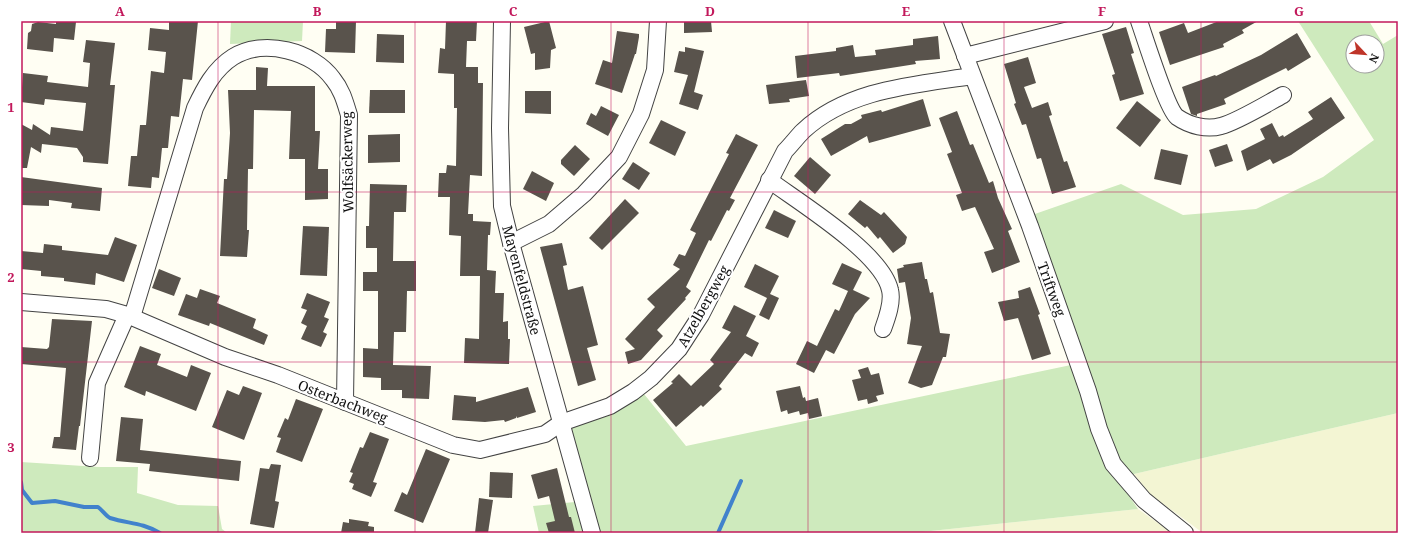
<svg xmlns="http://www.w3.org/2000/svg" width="1419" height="554" viewBox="0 0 1419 554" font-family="'Noto Serif',serif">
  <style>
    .farmland { fill: #f3f5d3 }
    .green { fill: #ceeabd; fill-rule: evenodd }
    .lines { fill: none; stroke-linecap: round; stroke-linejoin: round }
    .stream { stroke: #4182cc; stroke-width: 4 }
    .building { fill: #59534c }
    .street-casing { stroke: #434343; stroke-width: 18 }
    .street { stroke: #fff; stroke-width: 16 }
    .grid { fill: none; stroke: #c2185b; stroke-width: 1; stroke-opacity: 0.55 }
    .labels { text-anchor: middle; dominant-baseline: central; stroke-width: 4; stroke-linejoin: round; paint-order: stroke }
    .street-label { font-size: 14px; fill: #101010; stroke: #fff }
    .neatline { fill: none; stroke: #c2185b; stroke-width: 1.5 }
    .grid-label { font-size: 13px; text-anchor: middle; font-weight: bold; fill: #c2185b }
  </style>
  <rect width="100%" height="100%" fill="#fffef3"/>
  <g class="farmland">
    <path d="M1398 413V533H1203L1151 495 1134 474Z"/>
    <path d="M1138 509 1172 533H912Z"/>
  </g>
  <g class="green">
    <path d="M231 21H303L302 41 230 44Z"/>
    <path d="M1298 21H1369L1383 44 1398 35V413L1134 474 1123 487 1138 509 912 533H600L571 426 610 414 644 394 686 446 1071 365 1086 361 1032 215 1121 184 1183 215 1256 209 1323 177 1374 140ZM1353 42H1377V66H1353Z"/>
    <path d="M21 462 99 467H138L137 493 178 505 218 506 222 529 227 533H21Z"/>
    <path d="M575 502 583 533H539L533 506Z"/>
  </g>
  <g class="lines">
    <g class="stream">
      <path d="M21 482 22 490 32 503 55 501 84 507H98C102 510 106 516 110 518 129 524 141 522 160 533"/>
      <path d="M718 533 741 481"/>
    </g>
  </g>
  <g class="building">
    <path d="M56 21 76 22 74 40 54 38 53 52 27 49 28 33 31 31 32 24 38 22 56 24Z"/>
    <path d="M169 21H198L192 80 183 79 179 117 171 116 168 148H162L159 178 152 177 151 188 128 186 131 156H137L140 125H146L151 71 164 73 166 52 148 50 150 28 169 30Z"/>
    <path d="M336 21H356L355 53 325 52 326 29H336Z"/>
    <path d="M446 21H477L476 41H467L466 67H478V83H483L482 176 470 175 468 214H473V221L491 222 490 235H488L487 270 496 271 495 293H504L503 322 508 321V339H510L509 364 464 363 465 338 479 339 480 276H460L461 236 449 235 450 197H438L439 173H446L447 165 456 166 457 108H454V74L438 73 440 48 445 49Z"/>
    <path d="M549 21 556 48 551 50 550 68 535 70V53L531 54 524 27Z"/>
    <path d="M684 21H711L712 32 684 33Z"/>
    <path d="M1219 21H1258L1242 30 1244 33 1223 44 1224 47 1170 65 1159 32 1184 23 1188 33Z"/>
    <path d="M1126 27 1134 53 1131 54 1144 94 1120 101 1112 75 1115 74 1102 34Z"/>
    <path d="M617 31 639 34V37L636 54H635L622 93 595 84 603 60 612 63Z"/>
    <path d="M1297 33 1311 57 1288 71 1286 68 1224 99 1226 104 1197 114V116L1191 114 1182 87 1215 75 1216 76 1261 55Z"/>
    <path d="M377 34 404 35V63L376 62Z"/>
    <path d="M938 36 940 59 915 61 916 64 840 76 839 73 797 78 795 56 836 51V48L853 45 855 57 876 55 875 50 913 45V39Z"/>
    <path d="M86 40 115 43 110 85H115L108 164 83 162V157L77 148 42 144 41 153 31 147 27 168H21V124L32 130 33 124 50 135 51 127 83 131 86 103 45 99 44 105 21 102 23 73 48 76 47 82 88 87 90 63 83 62Z"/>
    <path d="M685 47 704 51 694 92 703 95 698 110 679 104 688 75 674 72 679 51 685 52Z"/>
    <path d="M1028 57 1036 83 1024 87 1032 108 1048 102 1052 115 1049 116 1064 162 1067 161 1076 187 1052 194 1041 158 1037 159 1026 124 1022 125 1014 104 1016 103 1004 64Z"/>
    <path d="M256 67 268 68 267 86H315V131H320L318 169H328V199L305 200V159H289L291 111 254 110 253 169H248L247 230H249L247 257 220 256 224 179H227L230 133 228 90H256Z"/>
    <path d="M806 80 809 96 789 99 790 102 769 104 766 85Z"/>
    <path d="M370 90H405V113H369Z"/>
    <path d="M525 91H551V114L525 113Z"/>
    <path d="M1331 97 1345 118 1291 155 1273 164 1270 159 1247 171 1241 151 1265 139 1260 129 1272 123 1279 137 1283 135 1284 137 1313 119 1308 112Z"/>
    <path d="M923 99 931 126 869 143 867 136 831 156 821 139 845 124H851L862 118 861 115 881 110 882 112Z"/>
    <path d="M1137 101 1161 120 1140 147 1116 128Z"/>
    <path d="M601 106 619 115 608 136 586 124 591 113 596 116Z"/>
    <path d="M957 111 970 145 973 144 989 183 993 181 998 198 1012 229 1008 231 1020 262 992 273 984 252 994 249 975 207 962 211 956 195 962 193 947 154 952 152 939 118Z"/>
    <path d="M661 120 686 132 675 156 649 143Z"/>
    <path d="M400 134V162L368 163V135Z"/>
    <path d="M736 134 758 145 730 198 735 200 729 211 727 210 711 241 709 240 686 287 691 291 685 298 686 299 657 330 663 336 641 360 628 364 625 352 635 349 625 339 655 307 647 299 680 269 673 265 679 254 685 256 696 233 690 230 729 154 726 153Z"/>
    <path d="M1227 144 1233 161 1215 167 1209 150Z"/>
    <path d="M575 145 590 159 574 176 561 164V160Z"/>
    <path d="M1161 149 1188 155 1181 185 1154 179Z"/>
    <path d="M810 157 831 175 815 194 794 176Z"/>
    <path d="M633 162 650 173 639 190 622 179Z"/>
    <path d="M532 171 554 183 546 201 523 189Z"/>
    <path d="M21 177 102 188 100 211 71 208 72 203 49 200V206L21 205Z"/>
    <path d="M370 184 407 185 406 212H394L393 261H416V291H407L406 332H394L393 365 431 366 429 399 402 398V390H381V378L363 377V348L378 349V291H363V272H377V248H366V226H369Z"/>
    <path d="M625 199 639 213 602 250 589 238Z"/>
    <path d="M860 200 881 215 884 212 907 237 905 244 893 253 880 237 878 239 867 226 865 228 848 214Z"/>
    <path d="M774 210 796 221 788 238 765 228Z"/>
    <path d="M303 226 329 227 327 276 300 275Z"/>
    <path d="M115 237 137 245 124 282 96 273 95 285 64 281V278L41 276V271L21 269V251L43 253 44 244 62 246V250L108 255Z"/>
    <path d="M562 243 567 265 563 266 568 290 583 286 598 345 587 348 596 380 578 386 540 247Z"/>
    <path d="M922 262 925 279H927L930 293 933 292 940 333 950 334 946 357H943L932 385 921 388 908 383 922 346 907 344 911 318 905 282 899 283 897 269 904 267 903 265Z"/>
    <path d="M842 263 862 272 853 290 870 298 855 314 834 354 826 350 814 373 796 364 807 341 817 346 835 309 839 311 848 291 832 284Z"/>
    <path d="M755 264 779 276 770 294 779 298 769 320 759 315 767 298 744 287Z"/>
    <path d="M159 269 181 278 174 296 152 288Z"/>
    <path d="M1030 287 1040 314 1038 315 1051 354 1032 360 1018 318 1004 321 998 302 1019 298 1018 291Z"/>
    <path d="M200 289 220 296 217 303 256 319 253 328 268 335 264 345 210 323 209 326 178 315 186 294 197 298Z"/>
    <path d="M307 293 330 302 324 317 329 319 323 332 327 334 321 347 301 339 307 326 301 323 307 310 301 308Z"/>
    <path d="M734 305 756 316 746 336 759 343 752 357 745 353 719 386 722 389 703 407 701 405 676 427 653 400 673 383 671 382 679 374 691 386 714 364 710 360 731 332 722 328Z"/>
    <path d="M52 319 92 321 80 426H79L76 450 52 448 54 437H60L66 368 21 364V347L47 349 49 347Z"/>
    <path d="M140 346 161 354 157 365 187 377 191 365 211 373 196 411 146 391 145 396 124 387Z"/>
    <path d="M868 367 871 375 879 373 884 394 876 396 878 401 868 404 867 399 858 401 852 380 861 378 858 370Z"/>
    <path d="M243 386 262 393 244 440 212 427 227 390 239 395Z"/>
    <path d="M800 386 803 398 805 397 806 401 818 398 822 416 809 419 808 413 800 415 799 411 788 414 787 410 781 412 776 391Z"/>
    <path d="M528 387 536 412 517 418 516 416V418L505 422 504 420 485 422 452 420 454 395 476 397V402Z"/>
    <path d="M296 399 323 409 302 462 276 452 281 438 277 437 285 418 288 420Z"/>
    <path d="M121 417 143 419 140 450 241 461 239 481 149 471 150 464 116 461Z"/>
    <path d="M370 432 389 439 373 482 377 483 371 497 352 489 354 484 349 482 353 473 350 472 360 447 363 448Z"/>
    <path d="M426 449 450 459 423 523 394 511 402 492 407 495Z"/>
    <path d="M271 464 281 465 275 501 279 502 274 528 250 524 260 468 269 469Z"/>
    <path d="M557 468 569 517H571L575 533H549L546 523 555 521 549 496 538 499 531 475Z"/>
    <path d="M490 472 513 473 512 498 489 497Z"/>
    <path d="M479 498 493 500 488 533H475Z"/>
    <path d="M349 519 369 522 368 526 374 527V533H341L343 522 349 523Z"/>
  </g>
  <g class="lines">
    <defs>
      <g id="street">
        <path d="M502 21 500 128 502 206 511 243 592 533"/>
        <path d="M952 21 1030 226 1088 391 1099 429 1113 464 1144 500 1185 533"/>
        <path d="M1139 21C1145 38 1167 109 1177 117 1190 126 1207 130 1221 126 1237 122 1268 103 1283 95"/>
        <path d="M965 56 1105 21"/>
        <path d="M769 180C800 203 882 253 890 290 893 302 887 318 883 329"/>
        <path d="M511 243 549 224 584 194 619 157 641 114 655 70 658 21"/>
        <path d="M21 302 106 309 127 315 225 357 278 375 453 445 480 450 545 434 561 423 610 406 633 392 651 378 679 349 701 315 785 151C791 145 797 137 803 131 848 89 914 85 972 76"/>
        <path d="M132 317 195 108C204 89 214 69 233 57 264 38 313 51 333 79 342 90 345 102 349 115L345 402"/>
        <path d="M90 458 97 383 127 315"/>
      </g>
    </defs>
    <use href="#street" class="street-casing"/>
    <use href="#street" class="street"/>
  </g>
  <path class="grid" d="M218 21V533M415 21V533M611 21V533M808 21V533M1004 21V533M1201 21V533M21 192H1398M21 362H1398"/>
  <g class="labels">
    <g class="street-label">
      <text transform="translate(347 162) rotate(-91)">Wolfsäckerweg</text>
      <text transform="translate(522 280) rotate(75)">Mayenfeldstraße</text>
      <text transform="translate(1052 289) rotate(70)">Triftweg</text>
      <text transform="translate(703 306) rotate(-61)">Atzelbergweg</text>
      <text transform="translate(343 401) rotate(21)">Osterbachweg</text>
    </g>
  </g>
  <rect width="1419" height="554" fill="none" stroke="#ffffff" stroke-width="44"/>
  <g transform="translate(1365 54) rotate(116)"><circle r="19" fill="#ffffff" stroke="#9f9f9f"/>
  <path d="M0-3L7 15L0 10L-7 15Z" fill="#bf3529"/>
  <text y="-6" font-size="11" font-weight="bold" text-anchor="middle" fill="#101010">N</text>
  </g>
  <rect x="22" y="22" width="1375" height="510" class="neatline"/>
  <g class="grid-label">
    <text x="120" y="16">A</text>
    <text x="317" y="16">B</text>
    <text x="513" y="16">C</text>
    <text x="710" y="16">D</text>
    <text x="906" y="16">E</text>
    <text x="1102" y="16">F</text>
    <text x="1299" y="16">G</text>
    <text x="11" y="112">1</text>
    <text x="11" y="282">2</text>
    <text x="11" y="452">3</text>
  </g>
</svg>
